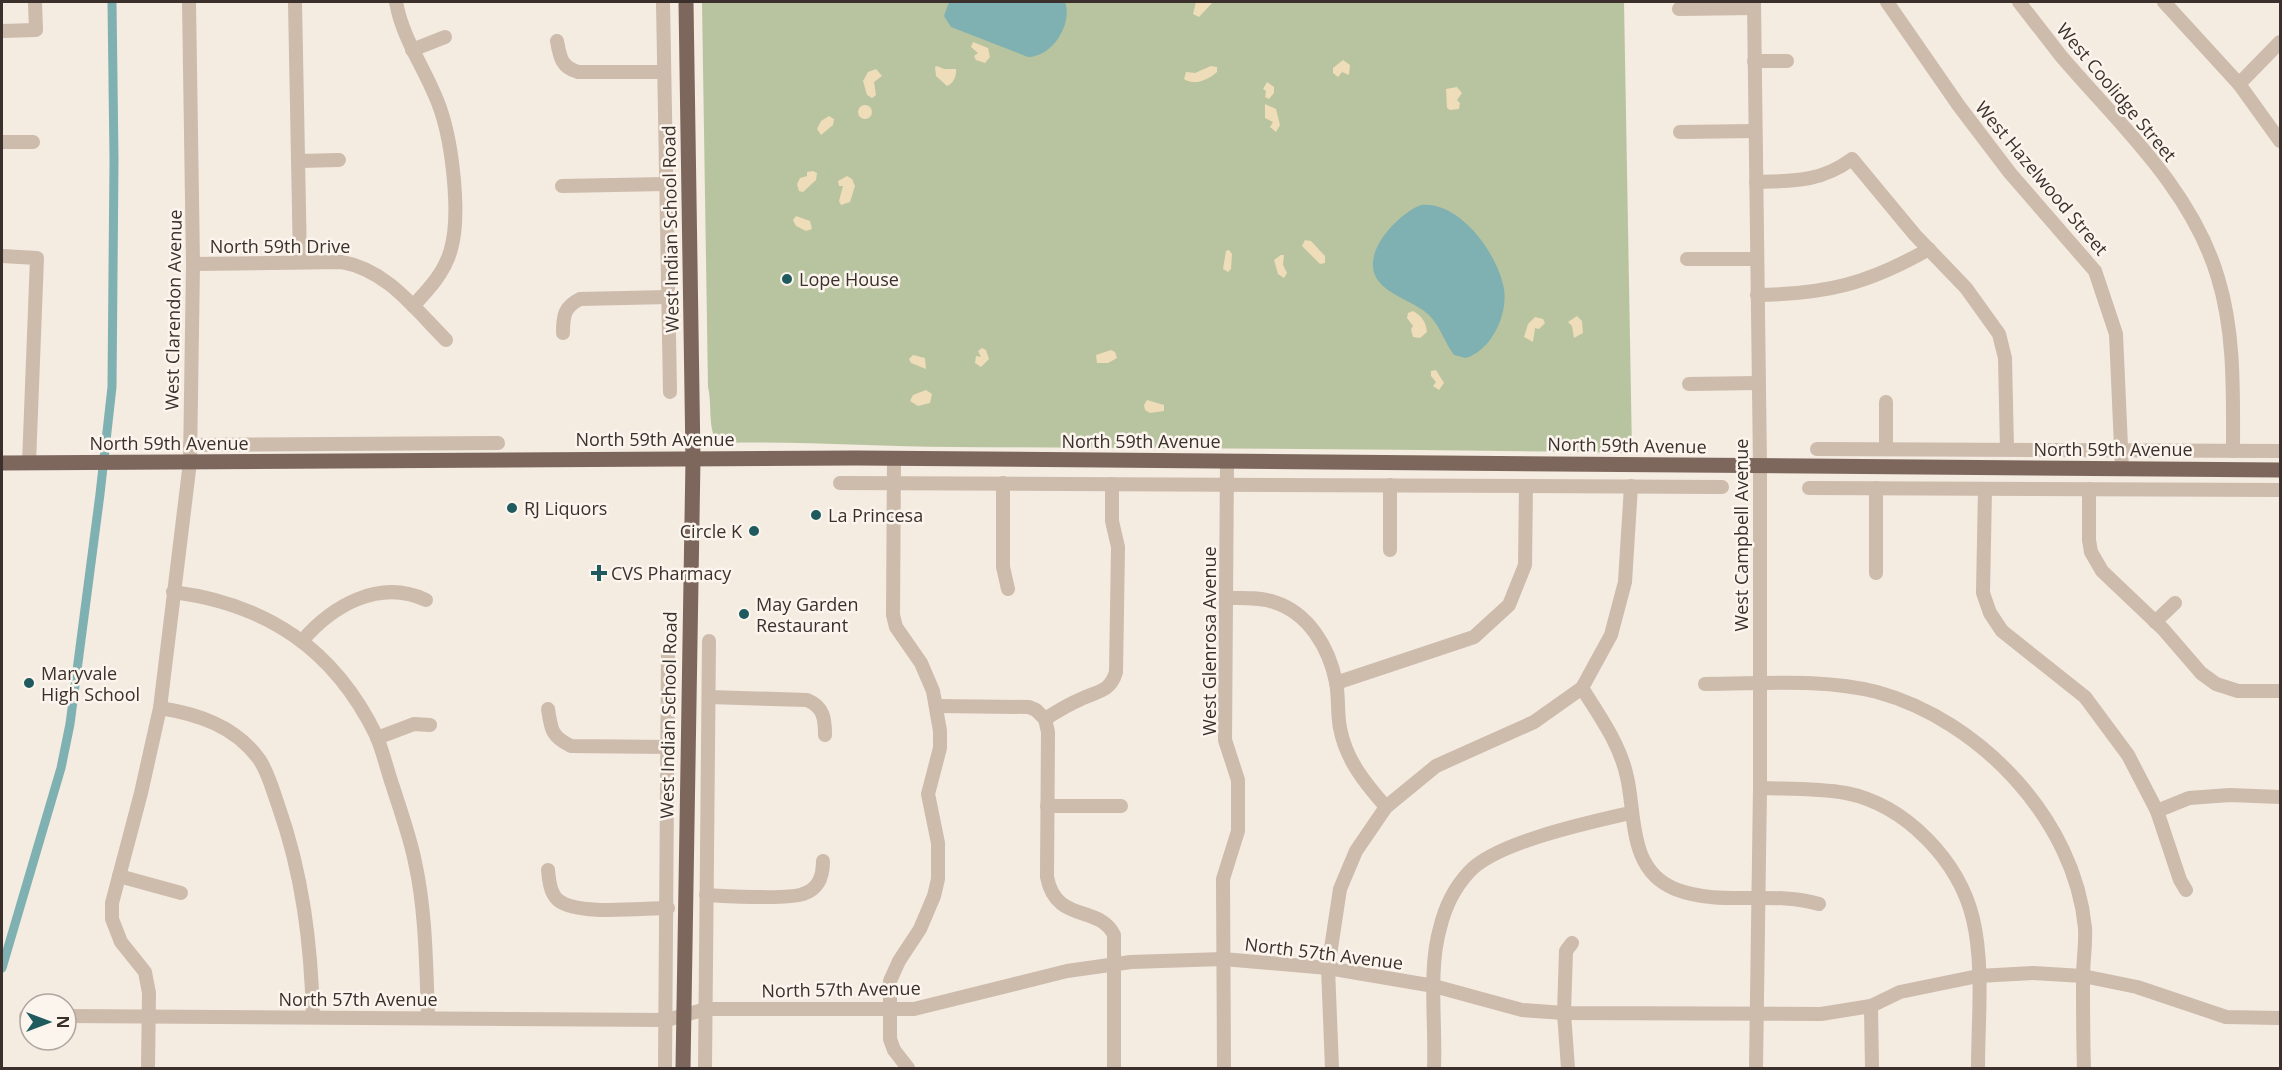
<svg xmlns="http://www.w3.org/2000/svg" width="2282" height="1070" viewBox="0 0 2282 1070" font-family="'Open Sans',sans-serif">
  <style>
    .green { fill: #b8c4a0 }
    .sand { fill: #efdcb8 }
    .water { fill: #7fb0b2 }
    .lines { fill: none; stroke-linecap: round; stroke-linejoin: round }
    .canal { stroke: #7fb0b2; stroke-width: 9 }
    .minor { stroke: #cdbbac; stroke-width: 14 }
    .major { stroke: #7d675c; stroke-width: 15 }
    .poi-dot { fill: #1f5a5e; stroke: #fbf5ee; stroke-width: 2 }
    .labels { text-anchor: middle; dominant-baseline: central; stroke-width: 5; stroke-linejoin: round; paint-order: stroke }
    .street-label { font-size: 18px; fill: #3b302b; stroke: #fbf5ee }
    .poi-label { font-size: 18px; fill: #3b302b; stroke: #fbf5ee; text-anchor: start }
  </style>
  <rect width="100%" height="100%" fill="#f4ebe1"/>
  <path class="green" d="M702 2H1624L1632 453C1406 449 1180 448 954 447 878 447 802 441 726 443L716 440C708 427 712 403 708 387Z"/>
  <g class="sand">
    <path d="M1196 2H1213L1199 17 1193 14Z"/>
    <path d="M973 42 988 48 990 57 985 63 976 60 974 56 978 53 971 47Z"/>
    <path d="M1343 60 1350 65 1349 75 1342 72 1338 77 1333 73V68Z"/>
    <path d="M937 66 944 69H956C957 76 953 84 947 86L936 76 935 67Z"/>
    <path d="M1211 66 1217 67V72C1208 80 1195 86 1184 79L1186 72 1195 73Z"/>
    <path d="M876 69 882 76 874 82 876 95 872 98 867 95 863 81 868 72Z"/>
    <path d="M1267 82 1274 87V93L1269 99 1265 97 1266 91 1263 89Z"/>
    <path d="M1457 87 1462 93 1457 100 1460 103 1459 109 1450 110 1447 108 1446 89Z"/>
    <path d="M1265 104 1276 109 1280 125 1276 132 1270 127 1273 122 1265 118Z"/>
    <circle cx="865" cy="112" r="7"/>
    <path d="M829 116 834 119 833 125 821 135 817 129 821 121Z"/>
    <path d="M813 171 817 173 816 180 803 192 799 191 797 184 800 178 807 176V172Z"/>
    <path d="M847 176 852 179 855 186 850 202 841 205 839 201 843 186H839L838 181Z"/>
    <path d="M796 216 810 221 812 229 806 231 796 226 793 220Z"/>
    <path d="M1305 240 1311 241 1325 256V263L1320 264 1302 246Z"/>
    <path d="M1229 250 1232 254 1231 269 1228 272 1223 269 1226 251Z"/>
    <path d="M1281 255H1284L1283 265 1287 273 1284 278 1278 274 1274 260Z"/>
    <path d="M1413 311C1422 316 1426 322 1427 332L1420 338 1413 337 1411 329 1413 326 1407 318 1408 313Z"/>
    <path d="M1577 316 1582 321 1583 333 1574 338 1572 326 1568 322Z"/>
    <path d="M1535 317 1543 319 1545 323 1539 329 1535 328 1533 342 1524 337 1528 324Z"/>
    <path d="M982 348 986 350 989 359 981 367 975 363 976 356 981 357 978 351Z"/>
    <path d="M1111 350 1115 352 1117 358 1108 363H1097L1096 355Z"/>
    <path d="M913 355 925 358 926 369 911 363 909 359Z"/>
    <path d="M1436 370 1444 383 1439 390 1433 386 1436 382 1431 376V371Z"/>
    <path d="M926 390 932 394 930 403 918 406 910 401 913 395Z"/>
    <path d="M1147 400 1164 405V411L1150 413 1145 410 1144 405Z"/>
  </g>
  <g class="water">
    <path d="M949 2H1065C1073 23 1053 57 1028 57L951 27 944 16Z"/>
    <path d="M1421 205C1460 201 1498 254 1504 289 1508 314 1492 350 1466 358L1454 355C1444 342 1441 327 1429 315 1415 302 1395 298 1382 285 1354 259 1397 214 1421 205Z"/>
  </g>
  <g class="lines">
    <path class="canal" d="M2 968 61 768 70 724 100 494 112 387 114 160 112 2"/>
    <g class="minor">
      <path d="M295 2 300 262"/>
      <path d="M396 2C403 41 427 71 440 108 452 142 461 214 451 249 445 272 429 289 413 306"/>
      <path d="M663 2 670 392"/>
      <path d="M1754 2 1760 466V788L1756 1068"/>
      <path d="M1887 2 1959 106 2010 173 2095 271 2116 334 2122 469"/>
      <path d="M2019 2C2033 20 2047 38 2061 56 2119 124 2192 189 2218 278 2235 333 2233 394 2233 451"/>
      <path d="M2164 2 2239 84 2280 141"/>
      <path d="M1679 9 1754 8"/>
      <path d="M2 31 36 30 35 2"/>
      <path d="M557 41C560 57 561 67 578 72H664"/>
      <path d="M412 50 445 37"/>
      <path d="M1754 61H1787"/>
      <path d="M2239 84 2280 42"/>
      <path d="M1680 132 1755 131"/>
      <path d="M2 142H33"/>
      <path d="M299 161 339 160"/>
      <path d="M1756 182C1793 181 1821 182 1852 159L1915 235 1966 288 1999 334 2005 358 2007 449"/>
      <path d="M562 186 666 184"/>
      <path d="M2 256 37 258 29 463"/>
      <path d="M1687 259H1757"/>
      <path d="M193 264 342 262C387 270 415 309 446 340"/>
      <path d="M1757 295C1826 294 1868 284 1929 249"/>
      <path d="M563 333C563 316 564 307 580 299L668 297"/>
      <path d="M1689 384 1758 383"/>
      <path d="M1886 402V449"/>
      <path d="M190 445 498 443"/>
      <path d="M1817 449 2280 451"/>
      <path d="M894 459 893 615 896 627 921 663 933 691 940 731V748L928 794 938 843V879L934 896 920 929 899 961 890 981V1039L894 1050 908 1068"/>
      <path d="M840 483 1722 487"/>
      <path d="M1003 483V567L1008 589"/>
      <path d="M1112 484V521L1118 547 1116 672C1110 693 1096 691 1079 700 1067 705 1056 712 1045 719L1048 732 1047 877C1056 924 1099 904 1114 935V1068"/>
      <path d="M1390 485V550"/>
      <path d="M1809 488 2280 490"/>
      <path d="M1876 488V573"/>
      <path d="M1985 489 1983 593 1990 613 2002 631 2085 697 2128 755 2157 811 2180 880 2186 890"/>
      <path d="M2089 489V540L2091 552 2102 571 2163 629 2201 673 2216 684 2238 691H2280"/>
      <path d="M173 592C267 604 334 649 376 735 383 751 387 770 393 787 401 812 410 837 415 862 426 912 426 965 428 1016"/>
      <path d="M1228 598C1243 598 1259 597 1274 602 1309 613 1329 648 1336 682 1339 697 1337 713 1340 728 1346 760 1365 783 1386 807"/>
      <path d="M2155 622 2175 603"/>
      <path d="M302 641C332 606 379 578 426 600"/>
      <path d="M1336 683 1474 637 1509 605 1525 565 1526 486"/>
      <path d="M1705 684C1762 684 1822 678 1877 692 1980 720 2075 820 2085 928 2086 944 2083 961 2083 978 2083 1008 2083 1038 2084 1068"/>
      <path d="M1582 688C1600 717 1620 744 1627 777 1636 816 1628 870 1675 889 1721 907 1773 890 1819 904"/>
      <path d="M709 697 807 700C824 707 825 719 825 735"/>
      <path d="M937 706 1029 707 1036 710 1045 719"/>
      <path d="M160 708C198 714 235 726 259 759 268 772 273 791 278 805 303 875 311 944 313 1017"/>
      <path d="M548 709C551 730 552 737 571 746L668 747"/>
      <path d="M377 738 414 724 430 725"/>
      <path d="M1760 788C1789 789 1818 788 1846 793 1906 805 1959 861 1973 919 1984 966 1978 1020 1978 1068"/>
      <path d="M1047 806H1121"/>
      <path d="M2157 811 2189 798 2230 795 2280 797"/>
      <path d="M548 870C549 880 550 893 558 900 577 916 642 908 668 908"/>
      <path d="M119 876 181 893"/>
      <path d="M706 895C727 896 787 900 803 894 819 889 823 876 823 861"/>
      <path d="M1871 1006 1872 1068"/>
      <path d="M26 1016H30"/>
      <path d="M66 1016 667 1020 706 1009H914L1067 971 1131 962 1223 959 1328 968 1434 986 1522 1010 1564 1013 1821 1014 1871 1006 1900 992 1978 976 2033 973 2083 976 2137 987 2226 1017 2280 1018"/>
      <path d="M148 1068 149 993 145 972 121 942 112 919V903L141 793 160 708 190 462 193 264 189 2"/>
      <path d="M665 1068 668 650"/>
      <path d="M705 1068 709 641"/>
      <path d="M1224 1068 1223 879 1238 831V780L1225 740 1227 461"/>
      <path d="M1332 1068 1328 968 1340 889 1356 851 1386 807 1436 766 1534 722 1582 688 1611 635 1625 582 1631 486"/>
      <path d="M1434 1068C1436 1025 1428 969 1440 928 1445 907 1455 887 1469 872 1496 842 1591 822 1630 813"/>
      <path d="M1568 1068 1564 1013 1566 951 1572 943"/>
    </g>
    <g class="major">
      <path d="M2 463 856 458 2280 470"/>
      <path d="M683 1068 693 459 686 2"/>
    </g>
  </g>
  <g class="poi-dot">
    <circle cx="787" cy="279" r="6"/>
    <circle cx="512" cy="508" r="6"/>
    <circle cx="816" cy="515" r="6"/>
    <circle cx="754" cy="531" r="6"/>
    <path d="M596 564h6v6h6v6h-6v6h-6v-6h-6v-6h6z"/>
    <circle cx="744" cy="614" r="6"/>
    <circle cx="29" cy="683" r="6"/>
  </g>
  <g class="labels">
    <g class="street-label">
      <text transform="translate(2117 92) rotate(50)">West Coolidge Street</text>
      <text transform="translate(2042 178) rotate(50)">West Hazelwood Street</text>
      <text transform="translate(670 229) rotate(-91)">West Indian School Road</text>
      <text x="280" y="246">North 59th Drive</text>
      <text transform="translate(173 310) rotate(-89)">West Clarendon Avenue</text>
      <text x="655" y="439">North 59th Avenue</text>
      <text x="1141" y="441">North 59th Avenue</text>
      <text x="169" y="443">North 59th Avenue</text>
      <text transform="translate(1627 445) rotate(1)">North 59th Avenue</text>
      <text x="2113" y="449">North 59th Avenue</text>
      <text transform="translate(1741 535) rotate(-90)">West Campbell Avenue</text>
      <text transform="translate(1209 641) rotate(-90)">West Glenrosa Avenue</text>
      <text transform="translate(668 715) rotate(-89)">West Indian School Road</text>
      <text transform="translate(1324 953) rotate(7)">North 57th Avenue</text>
      <text transform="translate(841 989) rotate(-1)">North 57th Avenue</text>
      <text x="358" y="999">North 57th Avenue</text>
    </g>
    <g class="poi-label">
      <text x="799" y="279">Lope House</text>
      <text x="524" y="508">RJ Liquors</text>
      <text x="828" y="515">La Princesa</text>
      <text x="742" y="531" text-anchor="end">Circle K</text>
      <text x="611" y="573">CVS Pharmacy</text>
      <text x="756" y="604">May Garden<tspan x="756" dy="21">Restaurant</tspan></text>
      <text x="41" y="673">Maryvale<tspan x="41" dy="21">High School</tspan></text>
    </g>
  </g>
  <rect width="2282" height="1070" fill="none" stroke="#3b302b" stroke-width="6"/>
  <g transform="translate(48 1022) rotate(90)"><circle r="28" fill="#fbf5ee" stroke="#aea6a0" stroke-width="1.5"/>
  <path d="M0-4.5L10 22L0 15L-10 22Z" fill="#1f5a5e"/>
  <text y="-9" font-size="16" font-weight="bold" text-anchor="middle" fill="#3b302b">N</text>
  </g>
</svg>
